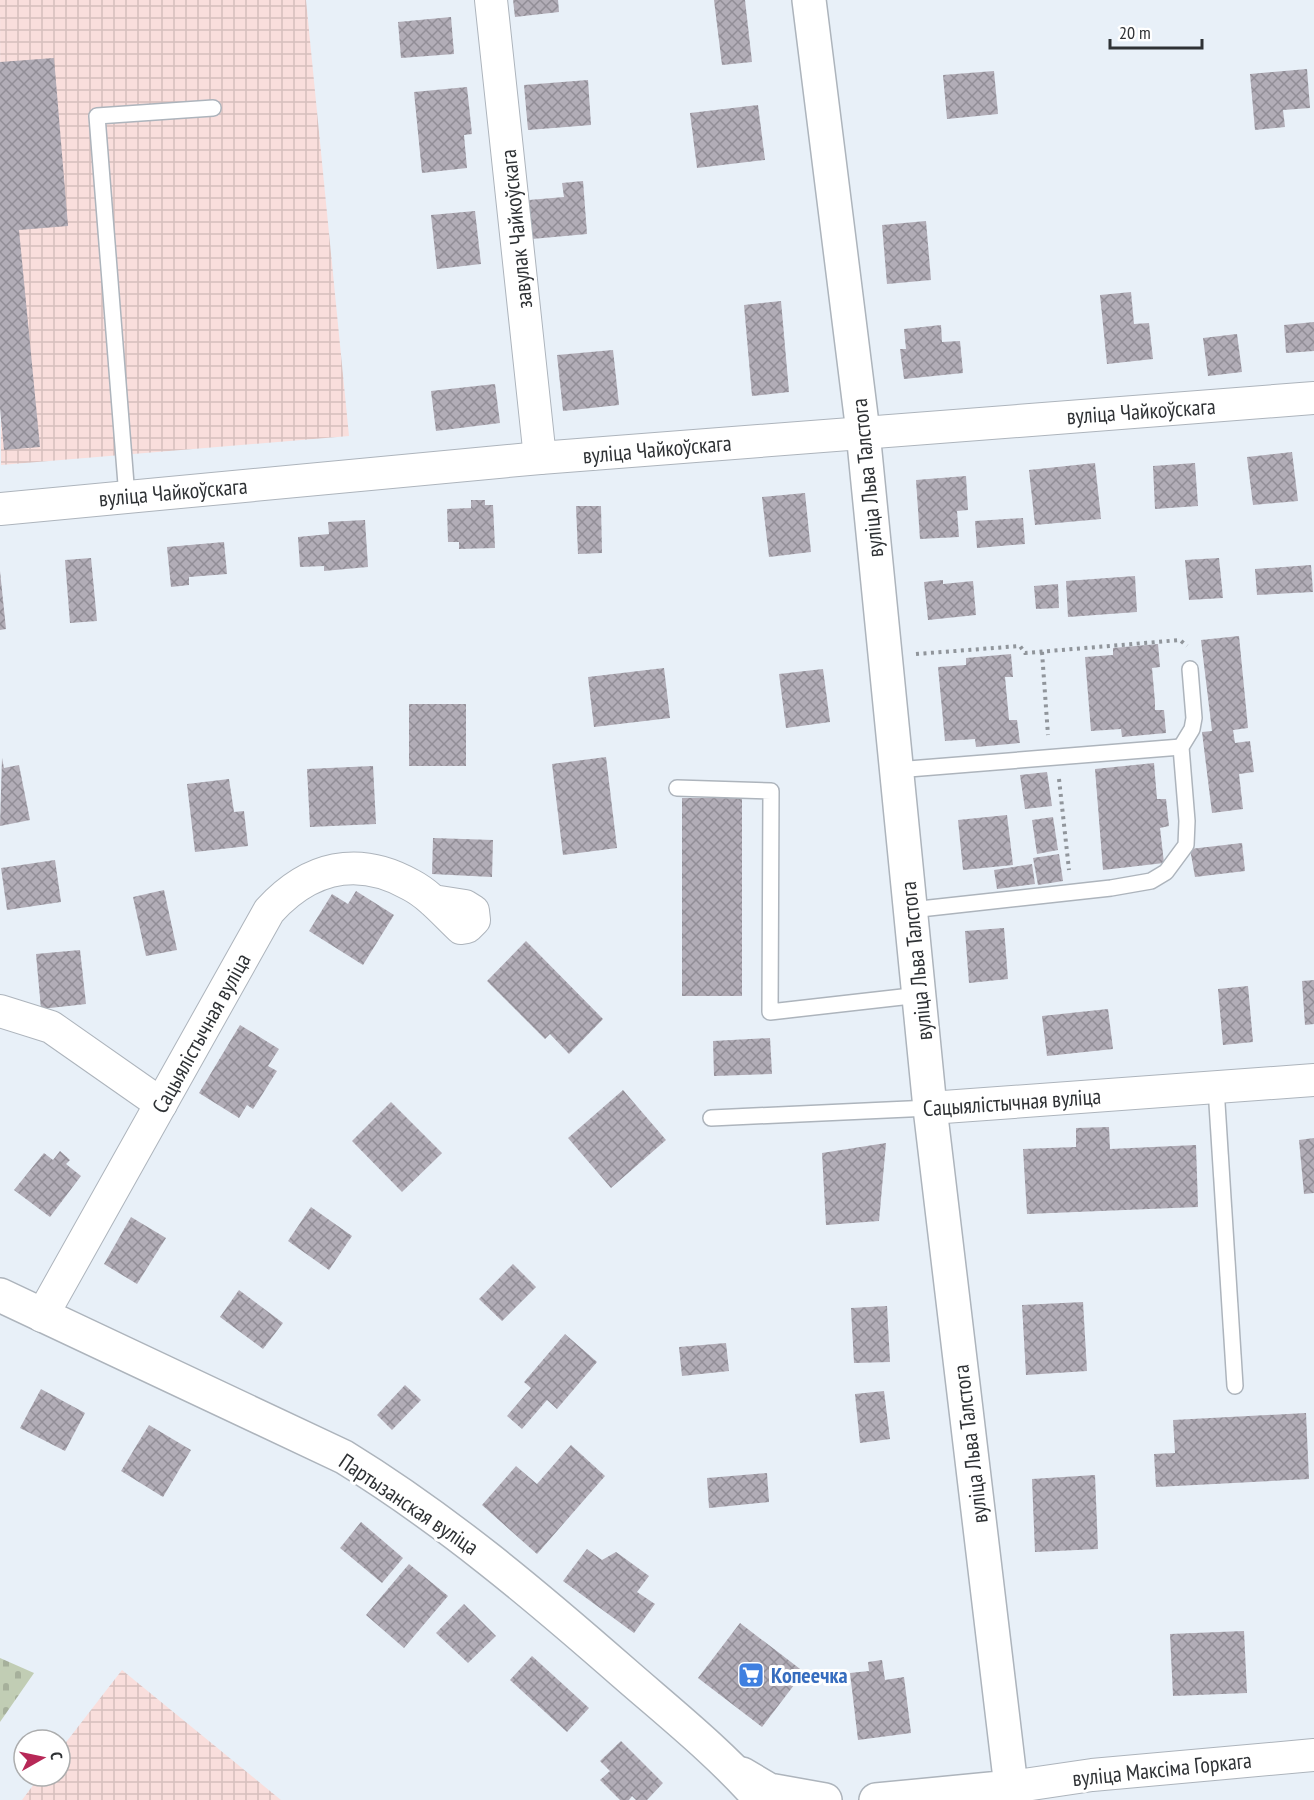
<svg xmlns="http://www.w3.org/2000/svg" width="1314" height="1800" viewBox="0 0 1314 1800" font-family="'PT Sans Narrow',sans-serif">
  <style>
    .industrial { fill: url(#industrial-grid) }
    .cemetery { fill: url(#cemetery-stones) }
    .building { fill: url(#building-cross-hatch) }
    .lines { fill: none; stroke-linecap: round; stroke-linejoin: round }
    .lane-casing { stroke: #adb4bc; stroke-width: 18 }
    .street-casing { stroke: #adb4bc; stroke-width: 34 }
    .secondary-casing { stroke: #adb4bc; stroke-width: 36 }
    .path { stroke: #90959b; stroke-width: 4; stroke-dasharray: 3 4.5; stroke-linecap: butt }
    .lane { stroke: #fff; stroke-width: 15 }
    .street { stroke: #fff; stroke-width: 32 }
    .secondary { stroke: #fff; stroke-width: 33 }
    .labels { text-anchor: middle; dominant-baseline: central; stroke-width: 6; stroke-linejoin: round; paint-order: stroke }
    .street-label { font-size: 22px; fill: #2f3235; stroke: #fff }
    .shop-label { font-size: 22px; font-weight: bold; fill: #366cbe; stroke: #fff; text-anchor: start }
  </style>
  <defs>
    <pattern id="industrial-grid" width="8" height="8" patternUnits="userSpaceOnUse" patternTransform="scale(1.5)"><rect width="8" height="8" fill="#f9dedc"/><path d="M0 4h8M4 0v8" fill="none" stroke="#d6bfbd"/></pattern>
    <pattern id="cemetery-stones" width="16" height="16" patternUnits="userSpaceOnUse" patternTransform="scale(1.5)"><rect width="16" height="16" fill="#c1cdb4"/><path d="M2 7V4a2 2 0 0 1 4 0v3zM10 15v-3a2 2 0 0 1 4 0v3z" fill="#a6b09b"/></pattern>
    <pattern id="building-cross-hatch" width="8" height="8" patternUnits="userSpaceOnUse" patternTransform="scale(1.5)"><rect width="8" height="8" fill="#b2adb7"/><path d="M0 0l8 8M0 8l8-8" fill="none" stroke="#918d96"/></pattern>
  </defs>
  <rect width="100%" height="100%" fill="#e8f0f8"/>
  <g class="industrial">
    <path d="M0 0H306L349 436 1 465Z"/>
    <path d="M122 1670 281 1800H22L40 1776H60V1750Z"/>
  </g>
  <path class="cemetery" d="M0 1658 34 1673 0 1722Z"/>
  <g class="building">
    <path d="M513 0H558L559 12 515 17Z"/>
    <path d="M714 0H745L752 62 722 65Z"/>
    <path d="M451 17 454 54 401 58 398 22Z"/>
    <path d="M54 58 68 226 19 230 40 447 4 450 0 408V62Z"/>
    <path d="M1307 69 1310 108 1283 110 1285 127 1255 130 1250 74Z"/>
    <path d="M994 71 998 114 947 119 943 75Z"/>
    <path d="M588 80 591 125 528 130 524 85Z"/>
    <path d="M467 87 472 134 464 135 467 168 422 173 414 92Z"/>
    <path d="M758 105 765 160 697 168 690 113Z"/>
    <path d="M583 181 587 234 532 239 529 200 564 197 562 183Z"/>
    <path d="M475 211 481 264 437 269 431 215Z"/>
    <path d="M926 221 931 280 887 284 882 225Z"/>
    <path d="M1131 292 1134 324 1149 323 1153 359 1107 364 1100 295Z"/>
    <path d="M781 301 789 392 752 396 744 305Z"/>
    <path d="M1314 322V351L1286 353 1284 325Z"/>
    <path d="M941 325 942 342 960 341 963 373 904 379 900 349H906L904 329Z"/>
    <path d="M1237 334 1242 372 1208 376 1203 338Z"/>
    <path d="M613 350 619 405 563 411 557 355Z"/>
    <path d="M495 384 500 423 436 431 431 391Z"/>
    <path d="M1292 452 1298 501 1253 505 1247 457Z"/>
    <path d="M1095 463 1101 519 1035 525 1029 470Z"/>
    <path d="M1195 463 1198 506 1155 509 1153 466Z"/>
    <path d="M966 476 968 510 957 511 959 537 920 539 916 480Z"/>
    <path d="M805 493 811 552 769 557 762 497Z"/>
    <path d="M471 500H485V505H493L495 548 459 549V542H448L447 509 471 508Z"/>
    <path d="M576 506H601L602 553 578 554Z"/>
    <path d="M1023 518 1025 544 977 548 975 521Z"/>
    <path d="M365 520 368 567 324 571V566L300 567 298 537 329 534 328 522Z"/>
    <path d="M224 542 227 574 189 577V585L171 587 167 547Z"/>
    <path d="M91 558 97 621 70 623 65 560Z"/>
    <path d="M1219 558 1223 598 1189 600 1185 560Z"/>
    <path d="M1311 565 1313 592 1257 595 1255 569Z"/>
    <path d="M0 571 6 629 0 630Z"/>
    <path d="M1135 576 1137 612 1068 617 1066 581Z"/>
    <path d="M943 580V584L973 581 976 615 928 620 924 582Z"/>
    <path d="M1058 584 1059 608 1036 609 1034 586Z"/>
    <path d="M1239 636 1248 728 1233 730 1235 743 1250 741 1254 772 1239 774 1243 809 1212 813 1202 732 1212 731 1201 640Z"/>
    <path d="M1158 644 1160 667 1152 668 1155 702V710H1164L1166 733 1122 737 1121 729 1091 731 1085 657 1113 655V648Z"/>
    <path d="M1011 654 1013 677H1005L1009 720H1017L1020 743 976 747 975 739 945 741 938 667 966 665V658Z"/>
    <path d="M664 668 670 718 594 727 588 677Z"/>
    <path d="M823 669 830 722 786 728 779 674Z"/>
    <rect x="409" y="704" width="57" height="62"/>
    <path d="M606 757 617 848 563 855 552 764Z"/>
    <path d="M2 758 4 768 19 765 30 820 0 826Z"/>
    <path d="M1154 763 1157 799H1166L1169 826 1160 828 1164 863 1103 870 1095 769Z"/>
    <path d="M373 766 376 824 310 827 307 769Z"/>
    <path d="M1047 772 1052 806 1025 809 1020 775Z"/>
    <path d="M229 779 234 812 244 811 248 846 195 852 187 784Z"/>
    <rect x="682" y="798" width="60" height="198"/>
    <path d="M1007 815 1013 865 963 870 958 820Z"/>
    <path d="M1053 817 1058 850 1037 854 1032 820Z"/>
    <path d="M433 838 493 840 492 877 432 874Z"/>
    <path d="M1242 843 1245 871 1195 877 1190 849Z"/>
    <path d="M1059 854 1063 881 1038 885 1033 858Z"/>
    <path d="M55 860 61 902 7 910 1 868Z"/>
    <path d="M1032 864 1035 884 997 889 994 870Z"/>
    <path d="M164 890 177 950 146 956 133 897Z"/>
    <path d="M356 891 394 915 363 965 309 931 332 894 348 904Z"/>
    <path d="M1004 928 1008 979 969 983 965 931Z"/>
    <path d="M526 941 603 1019 569 1054 550 1034 545 1039 487 981Z"/>
    <path d="M80 950 86 1004 41 1009 36 954Z"/>
    <path d="M1314 980V1024L1305 1025 1302 981Z"/>
    <path d="M1248 986 1253 1042 1223 1045 1218 989Z"/>
    <path d="M1108 1009 1113 1049 1047 1056 1042 1016Z"/>
    <path d="M240 1025 279 1049 268 1066 277 1071 253 1109 247 1105 239 1118 199 1093Z"/>
    <path d="M770 1038 772 1074 714 1076 713 1041Z"/>
    <path d="M623 1090 666 1140 611 1188 568 1138Z"/>
    <path d="M391 1102 442 1153 402 1192 352 1141Z"/>
    <path d="M1109 1127 1110 1149 1196 1145 1198 1207 1027 1214 1023 1149 1076 1147V1128Z"/>
    <path d="M1314 1138V1193L1304 1194 1299 1140Z"/>
    <path d="M886 1143 879 1221 826 1225 822 1153Z"/>
    <path d="M60 1151 70 1160 66 1164 81 1176 50 1217 14 1190 44 1153 53 1160Z"/>
    <path d="M311 1207 352 1236 329 1270 288 1241Z"/>
    <path d="M131 1217 166 1238 137 1284 104 1264Z"/>
    <path d="M513 1264 536 1287 502 1321 479 1299Z"/>
    <path d="M239 1290 283 1323 263 1349 220 1317Z"/>
    <path d="M1083 1302 1087 1371 1026 1375 1022 1305Z"/>
    <path d="M887 1306 890 1362 854 1363 851 1308Z"/>
    <path d="M565 1334 597 1362 557 1409 547 1400 522 1429 507 1416 531 1388 524 1382Z"/>
    <path d="M726 1343 729 1371 682 1376 679 1347Z"/>
    <path d="M405 1385 421 1400 392 1430 377 1415Z"/>
    <path d="M41 1389 85 1413 65 1451 20 1428Z"/>
    <path d="M884 1391 890 1439 860 1443 855 1394Z"/>
    <path d="M1306 1413 1309 1479 1156 1487 1154 1454 1175 1453 1173 1420Z"/>
    <path d="M149 1425 191 1450 163 1497 121 1471Z"/>
    <path d="M571 1445 605 1476 537 1554 482 1505 516 1466 537 1484Z"/>
    <path d="M767 1473 769 1502 709 1508 707 1478Z"/>
    <path d="M1095 1475 1098 1549 1035 1552 1032 1479Z"/>
    <path d="M361 1522 403 1558 382 1583 340 1548Z"/>
    <path d="M587 1549 602 1560 616 1552 649 1576 637 1592 655 1604 634 1633 563 1581Z"/>
    <path d="M409 1564 448 1596 404 1648 366 1615Z"/>
    <path d="M464 1604 496 1636 468 1663 436 1633Z"/>
    <path d="M740 1623 804 1672 762 1727 698 1678Z"/>
    <path d="M1244 1631 1247 1693 1173 1696 1170 1634Z"/>
    <path d="M532 1656 589 1708 567 1732 510 1680Z"/>
    <path d="M882 1660 885 1680 904 1677 911 1733 858 1740 850 1673 869 1671 868 1662Z"/>
    <path d="M621 1741 663 1783 647 1800H636L632 1796 629 1800H620L600 1780 610 1771 600 1761Z"/>
  </g>
  <g class="lines">
    <defs>
      <g id="lane">
        <path d="M127 497 97 116 213 108"/>
        <path d="M896 770 1181 747"/>
        <path d="M677 788 771 791 770 1012 920 995"/>
        <path d="M911 910 1111 888 1151 881 1166 872 1186 845 1187 821 1181 747 1192 729 1194 718 1190 669"/>
        <path d="M1216 1088 1235 1386"/>
        <path d="M711 1118 930 1108"/>
      </g>
      <g id="street">
        <path d="M491 0 540 458"/>
        <path d="M0 509 540 458 1314 398"/>
        <path d="M0 1011 51 1027 161 1104"/>
        <path d="M930 1108 1314 1080"/>
        <path d="M42 1316 269 911C309 867 358 855 411 885 430 895 445 913 461 928L467 927 474 920 473 911 465 906 433 901"/>
        <path d="M1011 1787 1092 1775 1314 1755"/>
      </g>
      <g id="secondary">
        <path d="M809 0 863 432 930 1108 1011 1787 876 1800"/>
        <path d="M0 1295 344 1457C445 1519 535 1595 624 1673 671 1714 720 1753 761 1800"/>
        <path d="M742 1774 769 1790 825 1800"/>
      </g>
    </defs>
    <use href="#lane" class="lane-casing"/>
    <use href="#street" class="street-casing"/>
    <use href="#secondary" class="secondary-casing"/>
    <g class="path">
      <path d="M1042 652 1048 735"/>
      <path d="M916 654 1020 646 1025 653 1180 640 1187 646"/>
      <path d="M1059 779 1069 870"/>
    </g>
    <use href="#lane" class="lane"/>
    <use href="#street" class="street"/>
    <use href="#secondary" class="secondary"/>
  </g>
  <defs>
    <symbol id="supermarket-square" viewBox="-11 -11 22 22"><rect x="-9" y="-9" width="18" height="18" rx="4" fill="#3f7fe0" stroke="#fff"/><path d="M-6-5.5h2.5l.6 2H6L4.5 2H-2.5L-4.4-4H-6ZM-1.5 3.2a1.3 1.3 0 1 0 .1 0ZM3 3.2a1.3 1.3 0 1 0 .1 0Z" fill="#fff"/></symbol>
  </defs>
  <g fill-rule="evenodd">
    <use href="#supermarket-square" x="736" y="1660" width="30" height="30"/>
  </g>
  <g class="labels">
    <g class="street-label">
      <text transform="translate(516 229) rotate(-96)">завулак Чайкоўскага</text>
      <text transform="translate(1141 411) rotate(-4)">вуліца Чайкоўскага</text>
      <text transform="translate(657 449) rotate(-5)">вуліца Чайкоўскага</text>
      <text transform="translate(867 478) rotate(-96)">вуліца Льва Талстога</text>
      <text transform="translate(173 492) rotate(-5)">вуліца Чайкоўскага</text>
      <text transform="translate(916 961) rotate(-96)">вуліца Льва Талстога</text>
      <text transform="translate(201 1033) rotate(-61)">Сацыялістычная вуліца</text>
      <text transform="translate(1012 1102) rotate(-4)">Сацыялістычная вуліца</text>
      <text transform="translate(970 1444) rotate(-97)">вуліца Льва Талстога</text>
      <text transform="translate(409 1504) rotate(34)">Партызанская вуліца</text>
      <text transform="translate(1162 1769) rotate(-6)">вуліца Максіма Горкага</text>
    </g>
    <g class="shop-label">
      <text x="771" y="1675">Копеечка</text>
    </g>
  </g>
  <g transform="translate(42 1758) rotate(81)"><circle r="28" fill="#ffffff" stroke="#acadae" stroke-width="1.5"/>
  <path d="M0-4.5L10 22L0 15L-10 22Z" fill="#b72857"/>
  <text y="-9" font-size="16" font-weight="bold" text-anchor="middle" fill="#2f3235">С</text>
  </g>
  <path d="M1110 39v9h92v-9" fill="none" stroke="#2f3235" stroke-width="3"/>
  <text x="1119" y="39" font-size="18" fill="#2f3235" stroke="#ffffff" stroke-width="4.5" paint-order="stroke">20 m</text>
</svg>
